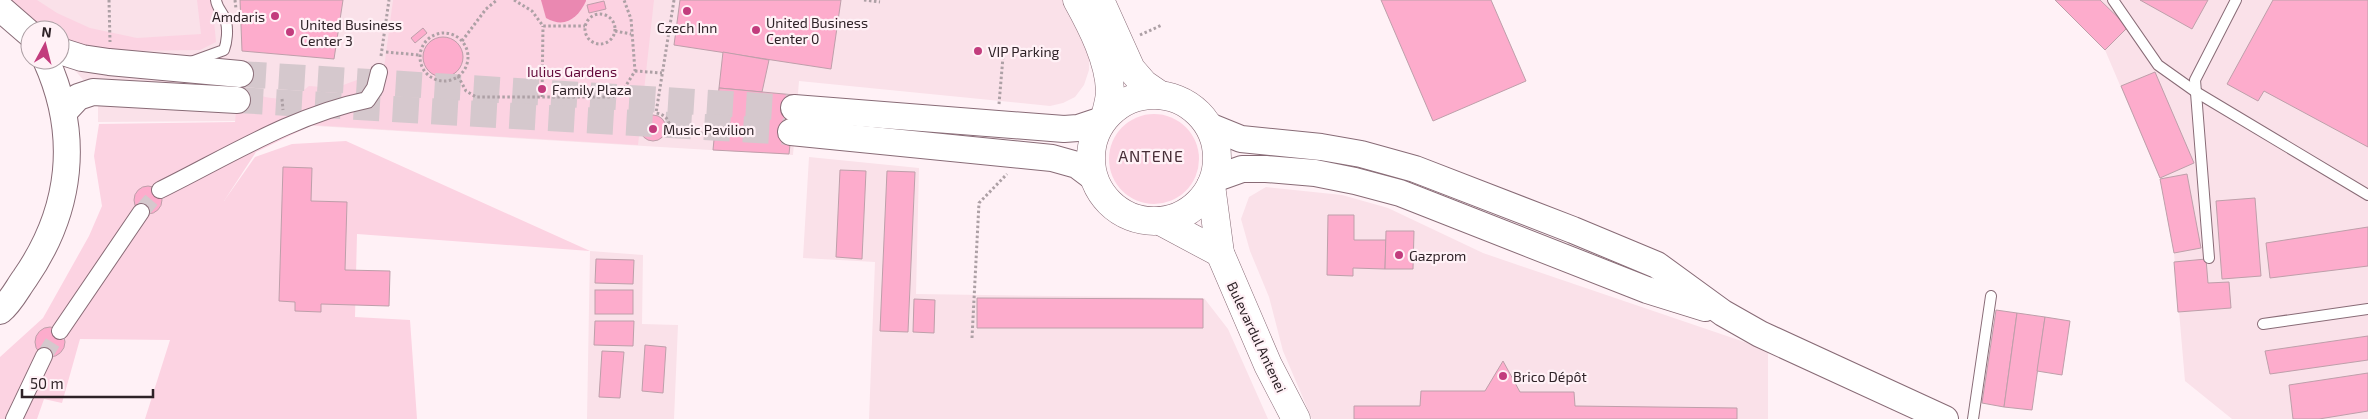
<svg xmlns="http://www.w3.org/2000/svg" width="2368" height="419" viewBox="0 0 2368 419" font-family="'Exo 2',sans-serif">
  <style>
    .built { fill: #fae1e9 }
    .green { fill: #fcd3e2 }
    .water { fill: #ea88b1 }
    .building { fill: #fdaccc; stroke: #be9faa }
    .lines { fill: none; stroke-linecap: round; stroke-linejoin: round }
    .pedestrian-tunnel { stroke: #d5c8cd; stroke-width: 16; stroke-dasharray: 16 8; stroke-linecap: butt }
    .tertiary-tunnel { stroke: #d5c8cd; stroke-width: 26; stroke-dasharray: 26 13; stroke-linecap: butt }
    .service-casing { stroke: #886b76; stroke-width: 12 }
    .pedestrian-casing { stroke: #886b76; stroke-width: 18 }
    .tertiary-casing { stroke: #886b76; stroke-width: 28 }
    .secondary-casing { stroke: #886b76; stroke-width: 29 }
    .path { stroke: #ada0a5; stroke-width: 3; stroke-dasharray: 2.5 2.5; stroke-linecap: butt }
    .service { stroke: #fff; stroke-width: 10 }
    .pedestrian { stroke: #fff; stroke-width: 16 }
    .tertiary { stroke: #fff; stroke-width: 26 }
    .secondary { stroke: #fff; stroke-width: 28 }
    .poi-dot { fill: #c23c7d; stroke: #fff1f6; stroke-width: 2 }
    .labels { text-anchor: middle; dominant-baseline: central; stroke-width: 4.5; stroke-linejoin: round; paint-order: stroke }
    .poi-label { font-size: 14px; fill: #2e2227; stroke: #fff1f6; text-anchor: start }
    .park-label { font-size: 14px; fill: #610839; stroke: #fff1f6 }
    .street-label { font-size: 14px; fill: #2e2227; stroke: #fff1f6 }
    .quarter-label { font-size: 16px; letter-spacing: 1px; fill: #472e37; stroke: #fff1f6 }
  </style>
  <rect width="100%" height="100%" fill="#fff1f6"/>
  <g class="built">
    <path d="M13 0H1090L1089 70 1084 85 1075 97 1063 103 1050 106 799 81 793 155 235 121 98 122V96L60 54V30H38Z"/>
    <path d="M2055 0H2368V419H2232L2185 381 2174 253 2160 179 2105 50Z"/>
    <path d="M809 157 919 168 916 294 1204 298 1228 329 1268 419H869L875 262 803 258Z"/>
    <path d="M1266 187 1342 195 1388 208 1483 253 1768 350V419H1312L1283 351 1269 297 1250 251 1241 219 1249 197Z"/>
    <path d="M590 251 643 255 642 324 678 325 674 419H587Z"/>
  </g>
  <g class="green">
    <path d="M5 0H37L57 13 90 28 137 38 201 34 197 0H212L216 42 200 50 114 51 78 47 60 39V30H43Z"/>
    <path d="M393 0H654L638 145 312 125 256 152 224 201 255 157 292 144 346 141 590 251 357 234 355 317 410 320 417 419H145L170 340 80 339 62 403 44 399 37 419H0V357L43 318 89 236 102 206 94 156 99 124 235 122 239 82C259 101 287 105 309 86L335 88 379 72 384 68Z"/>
    <circle cx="1154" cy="159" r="45"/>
  </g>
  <path class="water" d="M541 0H586V1C578 18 565 29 546 18Z"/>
  <g class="building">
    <path d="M240 0H343L334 59 242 51Z"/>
    <path d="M680 0H841L831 69 674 45Z"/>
    <path d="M1381 0H1491L1526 81 1433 121Z"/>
    <path d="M2055 0H2100L2128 27 2105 50Z"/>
    <path d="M2140 0H2208L2192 29Z"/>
    <path d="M2273 0H2368V147L2264 91 2258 101 2227 84Z"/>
    <path d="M604 1 606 9 589 13 587 5Z"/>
    <path d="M423 28 427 33 415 43 411 38Z"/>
    <circle cx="443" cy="57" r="20"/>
    <path d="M723 52 769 60 762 92 719 88Z"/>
    <path d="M2155 72 2194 163 2160 178 2121 86Z"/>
    <path d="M719 88 795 95 789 154 713 150Z"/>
    <circle cx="653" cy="128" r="13"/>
    <path d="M283 167 312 168 311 201 347 202 345 270 390 271 389 306 321 304V312L295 311V302L279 301Z"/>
    <path d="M840 170 866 171 862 259 836 257Z"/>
    <path d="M887 171 915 172 908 332 880 331Z"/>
    <path d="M2187 174 2201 248 2174 253 2160 179Z"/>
    <circle cx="148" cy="200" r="14"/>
    <path d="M2255 198 2261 276 2222 279 2216 201Z"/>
    <path d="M1328 215H1354V240H1386L1385 269 1353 268V276L1327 275Z"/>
    <path d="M2368 227V266L2270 278 2266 243Z"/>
    <path d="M1386 231H1414L1413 269H1385Z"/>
    <path d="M596 259 634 260 633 284 595 283Z"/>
    <path d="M2206 259 2208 283 2229 282 2231 308 2178 312 2174 262Z"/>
    <rect x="595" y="290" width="38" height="24"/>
    <path d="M977 298 1203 299V328H977Z"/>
    <path d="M914 299 935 300 934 333 913 332Z"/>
    <path d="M1996 310 2017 313 2004 407 1982 403Z"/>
    <path d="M2017 313 2045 317 2032 410 2004 407Z"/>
    <path d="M2045 317 2070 321 2062 375 2037 371Z"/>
    <path d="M595 321H634L633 346 594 345Z"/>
    <circle cx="50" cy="342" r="15"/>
    <path d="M2368 336V360L2270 374 2265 351Z"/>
    <path d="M645 345 666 347 663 393 642 391Z"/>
    <path d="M602 351 624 352 620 398 599 397Z"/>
    <path d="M1503 361 1520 392H1574L1575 406 1737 408V419H1354V406H1420L1421 391H1485Z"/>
    <path d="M2368 373V411L2319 419H2293L2289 385Z"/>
  </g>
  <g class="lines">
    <g class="pedestrian-tunnel">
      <path d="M141 212 160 190"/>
      <path d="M44 356 60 331"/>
    </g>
    <g class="tertiary-tunnel">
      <path d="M240 74 794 108"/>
      <path d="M237 100 791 132"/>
    </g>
    <defs>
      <g id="service">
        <path d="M2113 0 2158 65 2196 92 2368 195"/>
        <path d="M191 62 224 50C227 42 228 30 226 22 224 13 217 9 216 0"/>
        <path d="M2209 258 2195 80 2236 0"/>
        <path d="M2263 324 2368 309"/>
        <path d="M1973 419 1991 296"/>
      </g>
      <g id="pedestrian">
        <path d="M160 190C227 157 293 115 367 100L375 88 379 72"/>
        <path d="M60 331 141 212"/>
        <path d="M14 419 44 356"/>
      </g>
      <g id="tertiary">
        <path d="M0 8 30 34"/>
        <path d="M60 51 82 58 109 62 240 74"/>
        <path d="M794 108 1064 129 1078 128 1102 120"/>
        <path d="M64 112 78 97 93 92 237 100"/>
        <path d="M1209 126 1241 139 1321 147 1361 154 1415 169 1573 230 1657 265 1723 313 1760 334 1945 419"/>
        <path d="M791 132 1052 158 1077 165 1093 177"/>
        <path d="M1214 179 1242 169H1266L1315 173 1355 181 1400 193 1647 290 1705 308"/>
        <path d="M0 311C11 302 17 289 25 278 72 210 80 135 46 60"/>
      </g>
      <g id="secondary">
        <path d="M1077 0C1092 27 1109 60 1110 91 1110 99 1107 109 1105 117"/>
        <path d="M1100 0 1131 69 1144 84 1160 95"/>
        <circle cx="1154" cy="158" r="63"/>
        <path d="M1211 185 1220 253 1268 365 1296 419"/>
        <path d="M1160 221 1220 253"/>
      </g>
    </defs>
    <use href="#service" class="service-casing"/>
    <use href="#pedestrian" class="pedestrian-casing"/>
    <use href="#tertiary" class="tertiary-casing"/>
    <use href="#secondary" class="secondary-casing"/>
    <g class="path">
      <path d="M109 0 110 42"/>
      <path d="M235 0 236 9"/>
      <path d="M514 0 532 11 543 26H585"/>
      <path d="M674 0 656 113C666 115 670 120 670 131L715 134"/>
      <path d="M864 0 880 2"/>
      <circle cx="600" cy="29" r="15"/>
      <path d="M615 31 631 34"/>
      <circle cx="444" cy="57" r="24"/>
      <path d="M1140 35 1162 25"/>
      <path d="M462 41 486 9 497 0"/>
      <path d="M386 52 419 55"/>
      <path d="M381 56 389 0"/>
      <path d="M635 71 662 73"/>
      <path d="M458 76 466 91 476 97H612L622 92 635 71 631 19 624 0"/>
      <path d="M542 97 543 26"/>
      <path d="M282 99 283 110"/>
      <path d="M999 104 1003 57"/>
      <path d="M972 338 979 203 1007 174"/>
    </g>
    <use href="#service" class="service"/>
    <use href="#pedestrian" class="pedestrian"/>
    <use href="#tertiary" class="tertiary"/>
    <use href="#secondary" class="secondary"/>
  </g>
  <g class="poi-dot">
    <circle cx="687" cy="11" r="5"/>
    <circle cx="275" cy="16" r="5"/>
    <circle cx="756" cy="30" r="5"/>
    <circle cx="290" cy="32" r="5"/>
    <circle cx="978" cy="51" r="5"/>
    <circle cx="542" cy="89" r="5"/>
    <circle cx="653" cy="129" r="5"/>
    <circle cx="1399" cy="255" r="5"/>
    <circle cx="1503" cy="376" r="5"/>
  </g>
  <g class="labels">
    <g class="poi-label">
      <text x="265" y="16" text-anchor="end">Amdaris</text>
      <text x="766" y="22">United Business<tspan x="766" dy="16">Center 0</tspan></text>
      <text x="300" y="24">United Business<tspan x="300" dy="16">Center 3</tspan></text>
      <text x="687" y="27" text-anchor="middle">Czech Inn</text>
      <text x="988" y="51">VIP Parking</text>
      <text x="552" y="89">Family Plaza</text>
      <text x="663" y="129">Music Pavilion</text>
      <text x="1409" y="255">Gazprom</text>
      <text x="1513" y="376">Brico Dépôt</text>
    </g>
    <g class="park-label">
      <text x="572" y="71">Iulius Gardens</text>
    </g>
    <g class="street-label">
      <text transform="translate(1257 337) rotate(65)">Bulevardul Antenei</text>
    </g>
    <g class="quarter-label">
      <text x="1151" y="155">ANTENE</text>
    </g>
  </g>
  <g transform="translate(45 45) rotate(7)"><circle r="24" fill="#fff1f6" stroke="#ab9ea3"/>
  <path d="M0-4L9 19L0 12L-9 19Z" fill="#c23c7d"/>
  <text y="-8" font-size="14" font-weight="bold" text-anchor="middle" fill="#2e2227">N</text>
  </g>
  <path d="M22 389v8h131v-8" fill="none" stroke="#2e2227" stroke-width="2.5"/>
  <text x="30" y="389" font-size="15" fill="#2e2227" stroke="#fff1f6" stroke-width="4" paint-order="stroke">50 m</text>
</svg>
